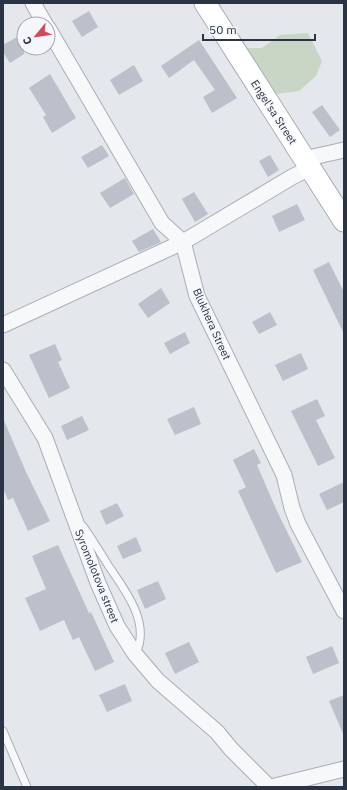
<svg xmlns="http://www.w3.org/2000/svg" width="347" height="790" viewBox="0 0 347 790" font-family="'IBM Plex Sans',sans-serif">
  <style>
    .green { fill: #c9d6c5 }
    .building { fill: #bbc0ca }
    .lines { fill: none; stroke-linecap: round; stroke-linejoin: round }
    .lane-casing { stroke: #a9aeb7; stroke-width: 9 }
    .street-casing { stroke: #a9aeb7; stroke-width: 17 }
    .secondary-casing { stroke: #a9aeb7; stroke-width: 23 }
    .lane { stroke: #f7f8fa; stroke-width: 7 }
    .street { stroke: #f7f8fa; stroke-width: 15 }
    .secondary { stroke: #fff; stroke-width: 21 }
    .labels { text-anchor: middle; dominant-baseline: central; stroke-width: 3; stroke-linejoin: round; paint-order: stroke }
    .street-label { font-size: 11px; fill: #2b3445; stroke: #f4f6f9 }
  </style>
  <rect width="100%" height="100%" fill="#e4e7ec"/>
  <path class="green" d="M308 33 322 61 316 76 299 91 276 94 243 48H262L280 35Z"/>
  <g class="building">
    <path d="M89 11 98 27 82 37 72 21Z"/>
    <path d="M24 33V54L10 63 3 52V45Z"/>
    <path d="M199 40 237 98 212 113 203 97 215 90 194 60 169 78 161 66Z"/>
    <path d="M134 65 143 81 119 95 110 80Z"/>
    <path d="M50 74 76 118 52 133 43 117 46 115 29 88Z"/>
    <path d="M322 105 340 130 330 137 312 112Z"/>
    <path d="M102 145 109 156 88 168 81 157Z"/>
    <path d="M270 155 279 170 268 177 259 161Z"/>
    <path d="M125 178 134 194 110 208 100 193Z"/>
    <path d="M194 192 208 214 195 222 182 199Z"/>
    <path d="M297 204 305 220 279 232 272 216Z"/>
    <path d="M153 229 161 242 139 252 132 241Z"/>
    <path d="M329 262 344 292V334L313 270Z"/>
    <path d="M161 288 170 303 148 318 138 304Z"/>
    <path d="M270 312 277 325 259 334 252 322Z"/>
    <path d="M185 332 190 343 170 354 164 343Z"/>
    <path d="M55 344 62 360 58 362 70 388 49 398 29 355Z"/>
    <path d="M301 353 308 369 283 381 275 365Z"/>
    <path d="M317 399 325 416 316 420 335 458 318 466 291 411Z"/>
    <path d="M194 407 201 424 175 435 167 419Z"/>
    <path d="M82 416 89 430 67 440 61 426Z"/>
    <path d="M3 418 26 472 50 521 28 531 13 498 8 500 3 488Z"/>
    <path d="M254 449 261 463 257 465 276 509 302 562 276 573 238 491 246 487 233 460Z"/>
    <path d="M344 482V502L327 510 319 494Z"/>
    <path d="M117 503 124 516 106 525 100 511Z"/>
    <path d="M136 537 142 551 123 559 117 546Z"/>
    <path d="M58 545 89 613 91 612 114 662 95 671 79 637 73 640 64 620 40 631 25 598 46 589 32 556Z"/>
    <path d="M158 581 166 599 145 609 137 590Z"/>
    <path d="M189 642 199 662 175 674 165 653Z"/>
    <path d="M332 646 339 663 313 674 306 657Z"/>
    <path d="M125 684 132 701 107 712 99 695Z"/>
    <path d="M344 695V736L329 701Z"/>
  </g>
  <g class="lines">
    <defs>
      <g id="lane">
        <path d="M83 526C92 539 100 552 108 565 124 589 151 622 136 653"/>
        <path d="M3 731 27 787"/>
      </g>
      <g id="street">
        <path d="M33 3 45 24"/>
        <path d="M48 28 162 223 183 242 197 296 284 475 292 508 298 524 344 611"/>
        <path d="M304 159 344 150"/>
        <path d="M3 325 183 242 292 177 310 168"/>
        <path d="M3 370 45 438 98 583 117 626 135 654 158 681 217 732 231 749 269 787"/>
        <path d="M271 787 344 769"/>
      </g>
      <path id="secondary" d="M205 3 344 221"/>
    </defs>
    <use href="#lane" class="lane-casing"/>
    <use href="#street" class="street-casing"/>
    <use href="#secondary" class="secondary-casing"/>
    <use href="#lane" class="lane"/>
    <use href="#street" class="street"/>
    <use href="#secondary" class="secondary"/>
  </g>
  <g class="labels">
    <g class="street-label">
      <text transform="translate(274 112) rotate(57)">Engel'sa Street</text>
      <text transform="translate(212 324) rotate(66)">Blukhera Street</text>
      <text transform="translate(97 576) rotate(68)">Syromolotova street</text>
    </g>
  </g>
  <rect width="347" height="790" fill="none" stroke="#2b3445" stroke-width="8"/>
  <g transform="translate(36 36) rotate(241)"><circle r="19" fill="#f4f6f9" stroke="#a4a8b1"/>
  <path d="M0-3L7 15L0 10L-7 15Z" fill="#d1495b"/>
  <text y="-6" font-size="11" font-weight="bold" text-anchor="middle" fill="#2b3445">С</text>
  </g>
  <path d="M203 34v6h112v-6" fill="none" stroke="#2b3445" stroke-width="2"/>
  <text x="209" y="34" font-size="12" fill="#2b3445" stroke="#f4f6f9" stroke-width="3" paint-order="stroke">50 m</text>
</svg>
